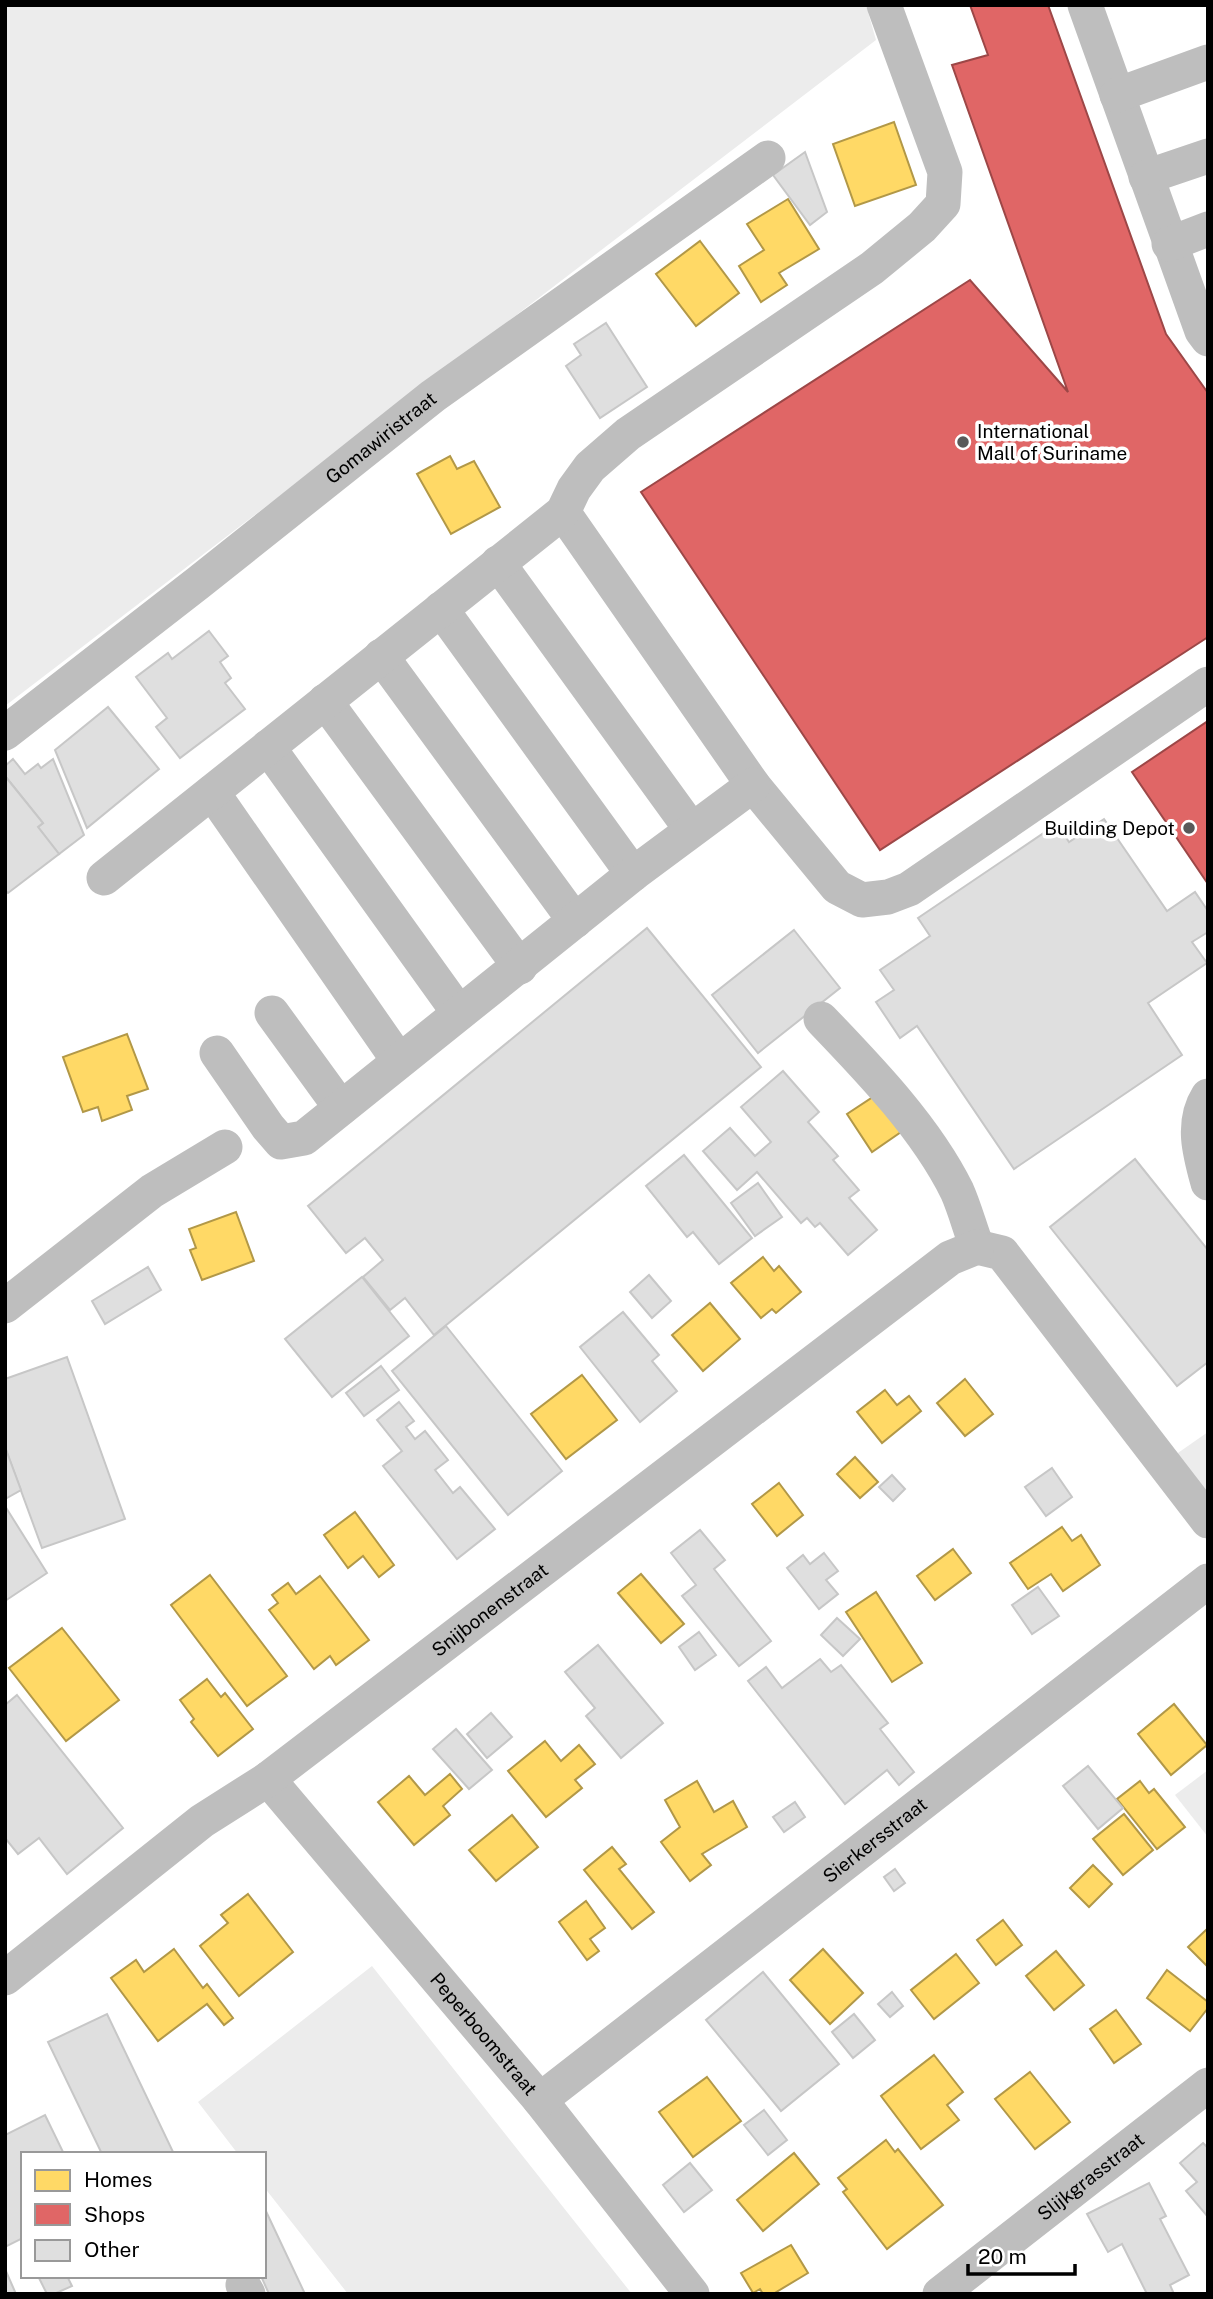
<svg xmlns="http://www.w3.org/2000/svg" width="1213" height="2299" viewBox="0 0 1213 2299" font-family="'Public Sans',sans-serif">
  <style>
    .green { fill: #ececec }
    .homes { fill: #ffd966; stroke: #b29847; stroke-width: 2 }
    .shops { fill: #e06666; stroke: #9d4747; stroke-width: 2 }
    .building { fill: #dfdfdf; stroke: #c7c7c7; stroke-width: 2 }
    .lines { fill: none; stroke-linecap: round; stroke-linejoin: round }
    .minor { stroke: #bebebe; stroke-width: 35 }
    .poi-dot { fill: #595959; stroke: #fff; stroke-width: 2.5 }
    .labels { text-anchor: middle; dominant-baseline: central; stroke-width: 7; stroke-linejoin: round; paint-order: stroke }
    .poi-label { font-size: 19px; fill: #000; stroke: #fff; text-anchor: start }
    .street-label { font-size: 19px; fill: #000; stroke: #fff }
  </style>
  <rect width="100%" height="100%" fill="#fff"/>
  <g class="green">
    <path d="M5 5H866L876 40 5 706Z"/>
    <path d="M1208 1432V1496L1175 1455Z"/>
    <path d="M1208 1770V1837L1175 1795Z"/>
    <path d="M372 1966 632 2294H348L264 2187V2154H238L198 2102Z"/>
  </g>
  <g class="homes">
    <path d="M894 122 916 185 855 206 833 144Z"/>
    <path d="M788 199 819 249 779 273 787 285 761 302 739 266 764 250 747 224Z"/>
    <path d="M700 241 739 293 696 326 656 274Z"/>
    <path d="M450 456 457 469 474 461 500 507 451 534 417 474Z"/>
    <path d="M127 1034 148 1089 127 1096 132 1110 102 1121 98 1107 83 1112 63 1057Z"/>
    <path d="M876 1095 901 1132 872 1152 847 1114Z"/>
    <path d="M236 1212 254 1261 202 1280 190 1250 196 1248 189 1229Z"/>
    <path d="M763 1257 774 1271 779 1266 801 1292 776 1313 772 1309 761 1318 731 1283Z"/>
    <path d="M710 1303 740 1339 703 1371 672 1335Z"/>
    <path d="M582 1375 617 1420 566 1459 531 1414Z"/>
    <path d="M965 1379 993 1414 965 1436 937 1403Z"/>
    <path d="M885 1390 897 1405 909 1396 921 1411 882 1443 857 1412Z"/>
    <path d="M855 1457 878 1482 860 1498 837 1474Z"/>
    <path d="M779 1483 803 1515 777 1536 752 1504Z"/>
    <path d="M355 1512 394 1565 379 1577 363 1556 348 1568 324 1535Z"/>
    <path d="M1062 1527 1072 1541 1081 1535 1100 1565 1063 1591 1051 1574 1028 1589 1010 1563Z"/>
    <path d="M953 1549 971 1573 935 1600 917 1576Z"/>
    <path d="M641 1574 684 1624 661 1643 618 1593Z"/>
    <path d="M210 1575 287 1676 247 1706 171 1605Z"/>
    <path d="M320 1576 369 1640 336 1665 330 1656 314 1669 269 1610 278 1603 272 1595 288 1583 296 1594Z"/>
    <path d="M876 1592 922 1663 892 1682 846 1612Z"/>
    <path d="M62 1628 119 1700 66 1741 9 1668Z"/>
    <path d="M207 1679 221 1697 225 1693 253 1729 218 1756 191 1722 194 1719 180 1700Z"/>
    <path d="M1174 1704 1207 1745 1171 1775 1138 1734Z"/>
    <path d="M545 1741 561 1761 579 1745 595 1764 575 1780 582 1788 546 1817 508 1771Z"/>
    <path d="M450 1774 462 1789 443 1806 450 1815 414 1845 378 1802 409 1776 425 1795Z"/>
    <path d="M697 1781 714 1812 733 1801 747 1827 702 1854 711 1865 690 1881 661 1842 680 1827 665 1800Z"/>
    <path d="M1140 1781 1149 1793 1154 1789 1185 1827 1157 1849 1117 1799Z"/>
    <path d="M1124 1814 1153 1850 1123 1875 1093 1839Z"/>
    <path d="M512 1815 538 1847 496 1881 469 1850Z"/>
    <path d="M612 1847 626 1864 619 1869 654 1912 632 1929 584 1870Z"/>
    <path d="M1093 1865 1112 1884 1089 1907 1070 1888Z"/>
    <path d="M248 1894 293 1952 239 1996 200 1946 228 1923 221 1915Z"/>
    <path d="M586 1901 605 1928 590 1939 599 1951 587 1960 559 1922Z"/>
    <path d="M1003 1920 1022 1945 996 1965 977 1940Z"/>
    <path d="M1208 1928V1967L1188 1947Z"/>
    <path d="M174 1949 203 1988 207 1984 233 2018 224 2025 207 2004 158 2041 111 1978 136 1960 144 1972Z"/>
    <path d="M823 1949 863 1993 830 2024 790 1980Z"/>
    <path d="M1056 1951 1084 1985 1054 2010 1026 1976Z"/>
    <path d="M956 1954 979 1983 934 2019 911 1990Z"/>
    <path d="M1167 1970 1208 2002V2008L1190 2031 1147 1998Z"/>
    <path d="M1116 2010 1141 2044 1114 2063 1090 2029Z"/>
    <path d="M934 2055 963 2092 947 2105 959 2120 921 2149 881 2096Z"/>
    <path d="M1030 2072 1070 2122 1035 2149 995 2099Z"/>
    <path d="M707 2077 741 2121 693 2157 659 2112Z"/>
    <path d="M886 2140 895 2152 898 2149 943 2205 887 2249 843 2192 847 2189 838 2178Z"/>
    <path d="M794 2153 819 2184 763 2231 737 2200Z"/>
    <path d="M791 2245 808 2273 773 2294H763L760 2289 753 2293 741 2273Z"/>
  </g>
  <g class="shops">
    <path d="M970 5H1048L1166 334 1208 393V637L880 850 641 492 970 280 1068 392 952 65 988 55Z"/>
    <path d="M1208 721V884L1132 772Z"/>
  </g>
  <g class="building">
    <path d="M805 152 827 212 810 225 773 175Z"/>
    <path d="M606 323 647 387 600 418 566 366 581 355 574 344Z"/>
    <path d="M209 631 228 656 220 662 231 678 225 683 245 709 180 758 156 727 167 718 136 677 168 653 172 659Z"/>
    <path d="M108 707 159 769 87 828 55 750Z"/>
    <path d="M13 759 25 774 38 764 41 768 53 759 84 835 59 854 38 827 43 823 5 776V766Z"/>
    <path d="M5 776 43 823 38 827 59 854 8 893 5 890Z"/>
    <path d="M1104 819 1167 911 1195 892 1208 911V932L1192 942 1207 963 1148 1003 1182 1055 1014 1169 917 1026 900 1038 876 1002 894 990 880 970 930 936 918 918 1057 824 1069 842Z"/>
    <path d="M647 928 761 1067 434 1335 405 1298 390 1310 363 1277 383 1260 365 1238 346 1253 308 1206Z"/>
    <path d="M794 930 840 988 758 1053 712 995Z"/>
    <path d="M783 1071 819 1112 808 1122 838 1156 833 1160 859 1190 849 1198 877 1230 848 1255 820 1223 815 1227 807 1218 801 1223 757 1172 737 1190 703 1151 730 1128 755 1156 771 1142 741 1107Z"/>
    <path d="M684 1155 752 1238 719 1264 693 1232 687 1237 646 1186Z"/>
    <path d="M1135 1159 1208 1250V1362L1177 1386 1050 1227Z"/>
    <path d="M758 1183 782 1217 755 1236 731 1203Z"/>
    <path d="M148 1267 161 1290 105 1324 92 1301Z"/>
    <path d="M649 1275 671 1301 652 1318 630 1292Z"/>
    <path d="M362 1277 409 1336 332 1397 285 1339Z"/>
    <path d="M623 1312 659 1355 652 1361 677 1391 640 1422 580 1347Z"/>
    <path d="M446 1326 562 1471 508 1515 392 1371Z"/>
    <path d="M67 1357 125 1519 42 1548 5 1447V1379Z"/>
    <path d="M381 1366 399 1390 364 1416 346 1393Z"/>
    <path d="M399 1402 414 1421 406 1427 415 1439 425 1431 448 1460 435 1470 453 1493 460 1487 495 1529 457 1559 383 1466 402 1451 377 1420Z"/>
    <path d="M5 1447 21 1490 5 1499Z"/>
    <path d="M1052 1468 1072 1497 1046 1516 1025 1487Z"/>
    <path d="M892 1475 905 1489 893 1501 879 1487Z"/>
    <path d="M5 1506 47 1573 5 1601Z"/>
    <path d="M700 1530 725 1560 714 1569 771 1641 739 1666 682 1596 696 1585 671 1553Z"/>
    <path d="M824 1553 838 1571 826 1580 838 1594 819 1609 787 1568 803 1555 810 1564Z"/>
    <path d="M1038 1587 1059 1616 1032 1634 1012 1605Z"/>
    <path d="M837 1618 860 1639 843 1656 821 1635Z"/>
    <path d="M699 1632 716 1655 695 1670 679 1647Z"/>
    <path d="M598 1645 663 1723 621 1758 586 1716 595 1708 565 1672Z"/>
    <path d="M820 1659 831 1672 841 1665 888 1723 880 1729 914 1772 899 1785 887 1770 845 1804 748 1681 766 1667 782 1688Z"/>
    <path d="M17 1695 123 1828 67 1874 39 1838 18 1854 5 1838V1705Z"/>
    <path d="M491 1713 512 1737 487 1758 467 1734Z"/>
    <path d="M456 1729 492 1770 469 1789 433 1749Z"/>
    <path d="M1088 1766 1123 1808 1098 1829 1063 1786Z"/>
    <path d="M795 1802 805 1817 784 1832 773 1817Z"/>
    <path d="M895 1869 905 1883 894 1891 884 1877Z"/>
    <path d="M763 1972 839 2064 781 2111 706 2020Z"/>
    <path d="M892 1992 903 2006 890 2017 878 2004Z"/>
    <path d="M107 2014 174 2154H102L48 2042Z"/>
    <path d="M854 2014 875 2040 853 2058 832 2032Z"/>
    <path d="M764 2110 787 2140 768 2155 744 2125Z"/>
    <path d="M45 2115 64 2154H23V2238L5 2247V2135Z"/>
    <path d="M1203 2143 1208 2148V2217L1186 2191 1197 2182 1180 2163Z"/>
    <path d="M690 2163 712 2190 684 2212 663 2185Z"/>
    <path d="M1149 2183 1166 2216 1160 2219 1189 2275 1170 2285 1174 2294H1147L1122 2244 1108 2252 1087 2214Z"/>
    <path d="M264 2207 305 2294H269L261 2276H264Z"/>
    <path d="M5 2269 16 2294H5Z"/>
    <path d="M38 2276H67L72 2286 54 2294H47Z"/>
  </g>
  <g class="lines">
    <g class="minor">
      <path d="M1085 5 1202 331 1208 339"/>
      <path d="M1117 95 1208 62"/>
      <path d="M1146 177 1208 156"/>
      <path d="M1169 244 1208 229"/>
      <path d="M563 512 753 785 837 887 862 900 888 897 909 889 1208 684"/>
      <path d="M498 563 691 829"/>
      <path d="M441 609 633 874"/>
      <path d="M381 656 575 921"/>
      <path d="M325 701 520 967"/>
      <path id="s1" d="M5 733 198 583 433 396 768 158"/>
      <path d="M268 747 459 1013"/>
      <path d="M212 792 399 1061"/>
      <path d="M104 878 563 512 574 489 590 467 628 434 872 268 922 227 943 204 945 172 884 5"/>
      <path d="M272 1013 341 1108"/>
      <path d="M821 1019C869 1069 926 1128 957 1191 965 1209 970 1229 977 1247"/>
      <path d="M217 1053 268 1127 281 1142 304 1138 633 874 753 785"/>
      <path d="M1208 1096C1191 1123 1200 1154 1208 1183"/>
      <path d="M977 1247 1002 1253 1208 1521"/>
      <path d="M5 1306 152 1191 225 1147"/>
      <path id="s2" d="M268 1779 540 2100 692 2294"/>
      <path id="s3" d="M5 1978 202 1821 268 1779 950 1258 977 1247"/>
      <path id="s4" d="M540 2100 1208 1581"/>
      <path d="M243 2285 248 2294"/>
      <path id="s5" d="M940 2294 1208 2085"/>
    </g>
  </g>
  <g class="poi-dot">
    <circle cx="963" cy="442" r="7"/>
    <circle cx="1189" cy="828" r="7"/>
  </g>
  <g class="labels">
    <g class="poi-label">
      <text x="977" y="431">International<tspan x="977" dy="22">Mall of Suriname</tspan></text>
      <text x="1175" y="828" text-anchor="end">Building Depot</text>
    </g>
    <g class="street-label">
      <text stroke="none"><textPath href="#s1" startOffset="478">Gomawiristraat</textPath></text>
      <text stroke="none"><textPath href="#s3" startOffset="609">Snijbonenstraat</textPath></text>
      <text stroke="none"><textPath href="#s4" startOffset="424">Sierkersstraat</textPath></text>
      <text stroke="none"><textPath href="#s2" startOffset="334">Peperboomstraat</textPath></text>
      <text stroke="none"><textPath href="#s5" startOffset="191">Slijkgrasstraat</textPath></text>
    </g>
  </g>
  <rect width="1213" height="2299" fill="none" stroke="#000000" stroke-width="14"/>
  <rect x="21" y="2152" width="245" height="126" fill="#ffffff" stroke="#999999" stroke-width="2"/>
  <rect x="35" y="2170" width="35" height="21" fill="#ffd966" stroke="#999999" stroke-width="2"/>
  <text x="84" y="2187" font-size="21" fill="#000000">Homes</text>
  <rect x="35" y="2204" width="35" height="21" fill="#e06666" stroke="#999999" stroke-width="2"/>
  <text x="84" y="2222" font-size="21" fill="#000000">Shops</text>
  <rect x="35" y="2240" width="35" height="21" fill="#dfdfdf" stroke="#999999" stroke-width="2"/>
  <text x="84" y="2257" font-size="21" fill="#000000">Other</text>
  <path d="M968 2264v10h107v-10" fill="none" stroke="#000000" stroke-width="3.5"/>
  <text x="978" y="2264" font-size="21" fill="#000000" stroke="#ffffff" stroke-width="5" paint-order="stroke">20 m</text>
</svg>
